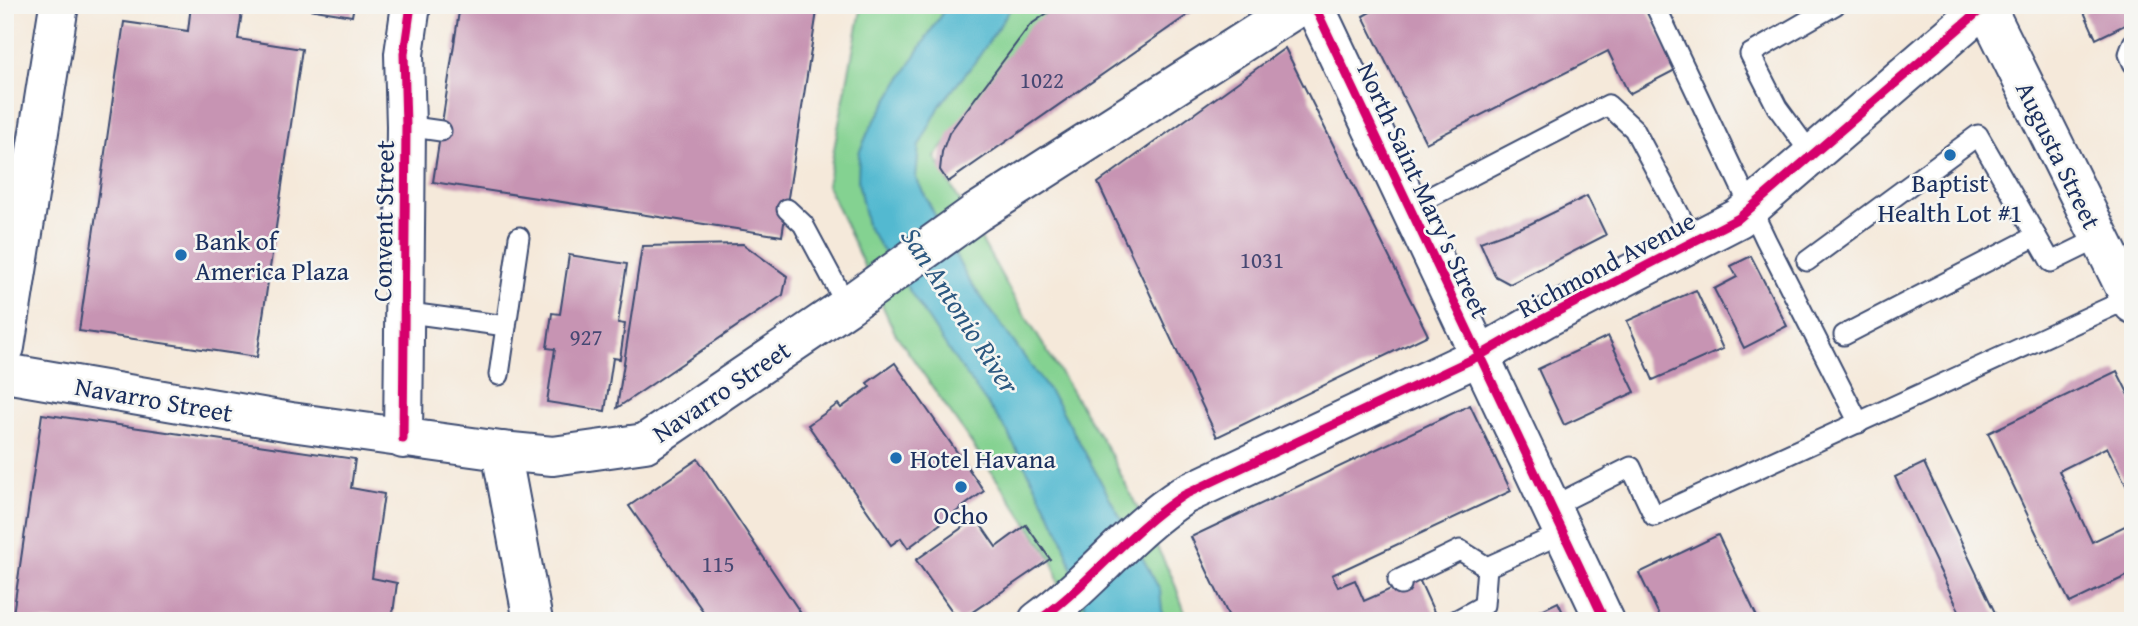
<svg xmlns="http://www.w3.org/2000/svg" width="2138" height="626" viewBox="0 0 2138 626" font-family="'Gentium Book Plus',serif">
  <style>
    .green { fill: #84d291; stroke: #508078; stroke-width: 2 }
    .water { fill: #52b9d0; stroke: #367497; stroke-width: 2 }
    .building { fill: #c794b3 }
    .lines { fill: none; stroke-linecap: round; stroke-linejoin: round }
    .service-casing { stroke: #3c4b71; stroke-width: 23 }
    .minor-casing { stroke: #3c4b71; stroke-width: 42 }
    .tertiary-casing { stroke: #3c4b71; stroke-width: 42 }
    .secondary-casing { stroke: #3c4b71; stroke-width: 42 }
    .service { stroke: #fff; stroke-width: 19 }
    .minor { stroke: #fff; stroke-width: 38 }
    .tertiary { stroke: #fff; stroke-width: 38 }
    .secondary { stroke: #fff; stroke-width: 38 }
    .cycleway-casing { stroke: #f6f6f2; stroke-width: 13 }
    .cycleway { stroke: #d6006c; stroke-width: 9 }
    .poi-dot { fill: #1f6fb2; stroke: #f6f6f2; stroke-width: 2.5 }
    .labels { text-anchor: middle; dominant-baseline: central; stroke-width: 5; stroke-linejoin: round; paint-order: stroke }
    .number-label { font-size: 23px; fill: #464873 }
    .street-label { font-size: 26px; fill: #1b2f5e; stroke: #f6f6f2 }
    .poi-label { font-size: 26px; fill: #1b2f5e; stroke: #f6f6f2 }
    .water-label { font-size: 28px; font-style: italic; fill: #2c5880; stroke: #f6f6f2 }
  </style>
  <rect width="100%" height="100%" fill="#f6f6f2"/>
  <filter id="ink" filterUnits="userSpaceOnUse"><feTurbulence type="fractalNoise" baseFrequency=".0143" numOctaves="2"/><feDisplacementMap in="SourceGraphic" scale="14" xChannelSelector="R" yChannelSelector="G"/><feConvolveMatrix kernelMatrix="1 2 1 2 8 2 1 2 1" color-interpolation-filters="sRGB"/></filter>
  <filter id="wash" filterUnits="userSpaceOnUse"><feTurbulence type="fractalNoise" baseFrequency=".00686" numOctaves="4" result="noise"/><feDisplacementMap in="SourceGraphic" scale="28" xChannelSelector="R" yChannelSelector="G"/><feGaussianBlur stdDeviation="1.57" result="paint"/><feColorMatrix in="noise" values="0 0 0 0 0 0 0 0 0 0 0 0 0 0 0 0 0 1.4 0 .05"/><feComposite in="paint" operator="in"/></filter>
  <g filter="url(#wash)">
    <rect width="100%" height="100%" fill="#f5e9da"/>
    <path class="green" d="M862 5H1052L935 157 1013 296 1110 453 1173 579 1188 621H1069L1052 559 895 333 827 185Z"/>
    <path class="water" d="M947 5H1013L976 61 941 104 919 146 916 178 966 276 1059 405 1160 590 1163 621H1090L1060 533 1007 431 951 354 867 226 858 181 859 153 869 130Z"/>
    <g id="blocks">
      <g class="building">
        <path d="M191 5H243L238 39 302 49 257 357 79 331 124 22 188 31Z"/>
        <path d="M285 5H354L352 16Z"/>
        <path d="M460 5H818L782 236 433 182Z"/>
        <path d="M1059 5H1202L948 182 940 170 942 152 949 133 1030 25Z"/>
        <path d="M1383 5H1645L1677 69 1629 94 1608 51 1426 143 1363 16Z"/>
        <path d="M2097 5H2133V21L2096 39 2084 12Z"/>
        <path d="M1285 48 1428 335 1217 437 1098 183Z"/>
        <path d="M1587 196 1606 235 1510 284 1495 276 1480 242 1530 224Z"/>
        <path d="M743 244 787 276 783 295 617 408 642 246Z"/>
        <path d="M569 255 627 264 618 323 625 324 620 359 613 358 605 411 547 402 555 349 547 348 552 313 560 314Z"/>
        <path d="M1751 256 1787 326 1744 348 1714 289 1737 277 1731 266Z"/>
        <path d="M1696 290 1723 349 1653 380 1627 321Z"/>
        <path d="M1608 336 1635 392 1564 425 1538 369Z"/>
        <path d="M895 363 984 491 908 548 901 538 891 545 808 425 838 404 841 408 870 387 867 383Z"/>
        <path d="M2117 371 2133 403V499L2107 447 2059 471 2092 542 2133 522V573L2070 603 1988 433Z"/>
        <path d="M1470 405 1511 491 1332 575 1338 587 1355 580 1364 601 1418 577 1435 614 1420 621H1231L1191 537Z"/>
        <path d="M42 414 355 459 351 488 384 494 372 578 397 583 392 621H12Z"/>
        <path d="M698 459 806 621H710L629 506Z"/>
        <path d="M1924 463 1999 621H1964L1895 477Z"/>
        <path d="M976 518 996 547 1026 525 1050 559 959 621 916 560Z"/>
        <path d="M1718 535 1759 621H1662L1639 573Z"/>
        <path d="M1558 602 1567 621H1519Z"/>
      </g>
    </g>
  </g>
  <g filter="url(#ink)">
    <use href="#blocks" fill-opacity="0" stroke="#3c4b71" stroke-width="2"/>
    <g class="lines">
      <defs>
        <g id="service">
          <path d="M1655 5 1766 240 1859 423"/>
          <path d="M2133 43 2129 54 2133 63"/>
          <path d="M406 126 441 131"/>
          <path d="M1812 155 1777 107 1750 54 1835 5"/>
          <path d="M1409 208 1608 105 1634 129 1694 242"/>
          <path d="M787 209 803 224 847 306"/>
          <path d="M1807 261 1978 135 2051 262 2100 238"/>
          <path d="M402 312 506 326"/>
          <path d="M1844 335 2036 236"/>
          <path d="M499 375 519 237"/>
          <path d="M1551 507 1631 467 1654 516 2130 298"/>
          <path d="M1401 585 1398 580 1460 550 1487 567 1563 533"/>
          <path d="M1455 621 1484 605 1487 567"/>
        </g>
        <g id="minor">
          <path d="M1985 5 2133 304"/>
          <path d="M403 439 406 126 404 54 411 5"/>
          <path d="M501 451 533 621"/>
          <path d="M1038 621C1091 583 1129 530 1184 495L1479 356 1545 318 1739 218 1986 5"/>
        </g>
        <path id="tertiary" d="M1314 5 1605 621"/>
        <g id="secondary">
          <path d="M5 347 59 5"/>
          <path d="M5 373 291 422 501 451 553 456 645 443 847 306 976 213 1301 5"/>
        </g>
      </defs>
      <use href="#service" class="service-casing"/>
      <use href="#minor" class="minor-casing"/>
      <use href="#tertiary" class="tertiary-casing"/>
      <use href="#secondary" class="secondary-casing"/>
      <use href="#service" class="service"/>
      <use href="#minor" class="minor"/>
      <use href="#tertiary" class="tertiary"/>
      <use href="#secondary" class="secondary"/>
      <defs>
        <g id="cycleway">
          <path d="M1314 5 1605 621"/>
          <path d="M403 439 406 126 404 54 411 5"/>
          <path d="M1038 621C1091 583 1129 530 1184 495L1479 356 1545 318 1739 218 1986 5"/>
        </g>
      </defs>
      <use href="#cycleway" class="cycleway-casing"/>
      <use href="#cycleway" class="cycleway"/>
    </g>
  </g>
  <g class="poi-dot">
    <circle cx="1950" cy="155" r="7"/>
    <circle cx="181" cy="255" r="7"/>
    <circle cx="896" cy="458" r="7"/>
    <circle cx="961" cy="487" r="7"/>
  </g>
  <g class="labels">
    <g class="number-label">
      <text x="1042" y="79">1022</text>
      <text x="1262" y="259">1031</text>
      <text x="586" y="336">927</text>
      <text x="718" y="563">115</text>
    </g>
    <g class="street-label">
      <text transform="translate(2059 155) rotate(64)">Augusta Street</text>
      <text transform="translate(1424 190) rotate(65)">North Saint Mary's Street</text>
      <text transform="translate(383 221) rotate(-89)">Convent Street</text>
      <text transform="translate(1606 264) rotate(-28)">Richmond Avenue</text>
      <text transform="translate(721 391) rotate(-34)">Navarro Street</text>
      <text transform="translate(154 399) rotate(10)">Navarro Street</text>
    </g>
    <g class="poi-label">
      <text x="1950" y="182">Baptist<tspan x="1950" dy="30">Health Lot #1</tspan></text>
      <text x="195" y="240" text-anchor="start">Bank of<tspan x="195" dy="30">America Plaza</tspan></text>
      <text x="910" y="458" text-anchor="start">Hotel Havana</text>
      <text x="961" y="514">Ocho</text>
    </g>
    <g class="water-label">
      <text transform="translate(961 310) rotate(57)">San Antonio River</text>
    </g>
  </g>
  <rect width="2138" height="626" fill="none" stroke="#f6f6f2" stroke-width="28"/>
</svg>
